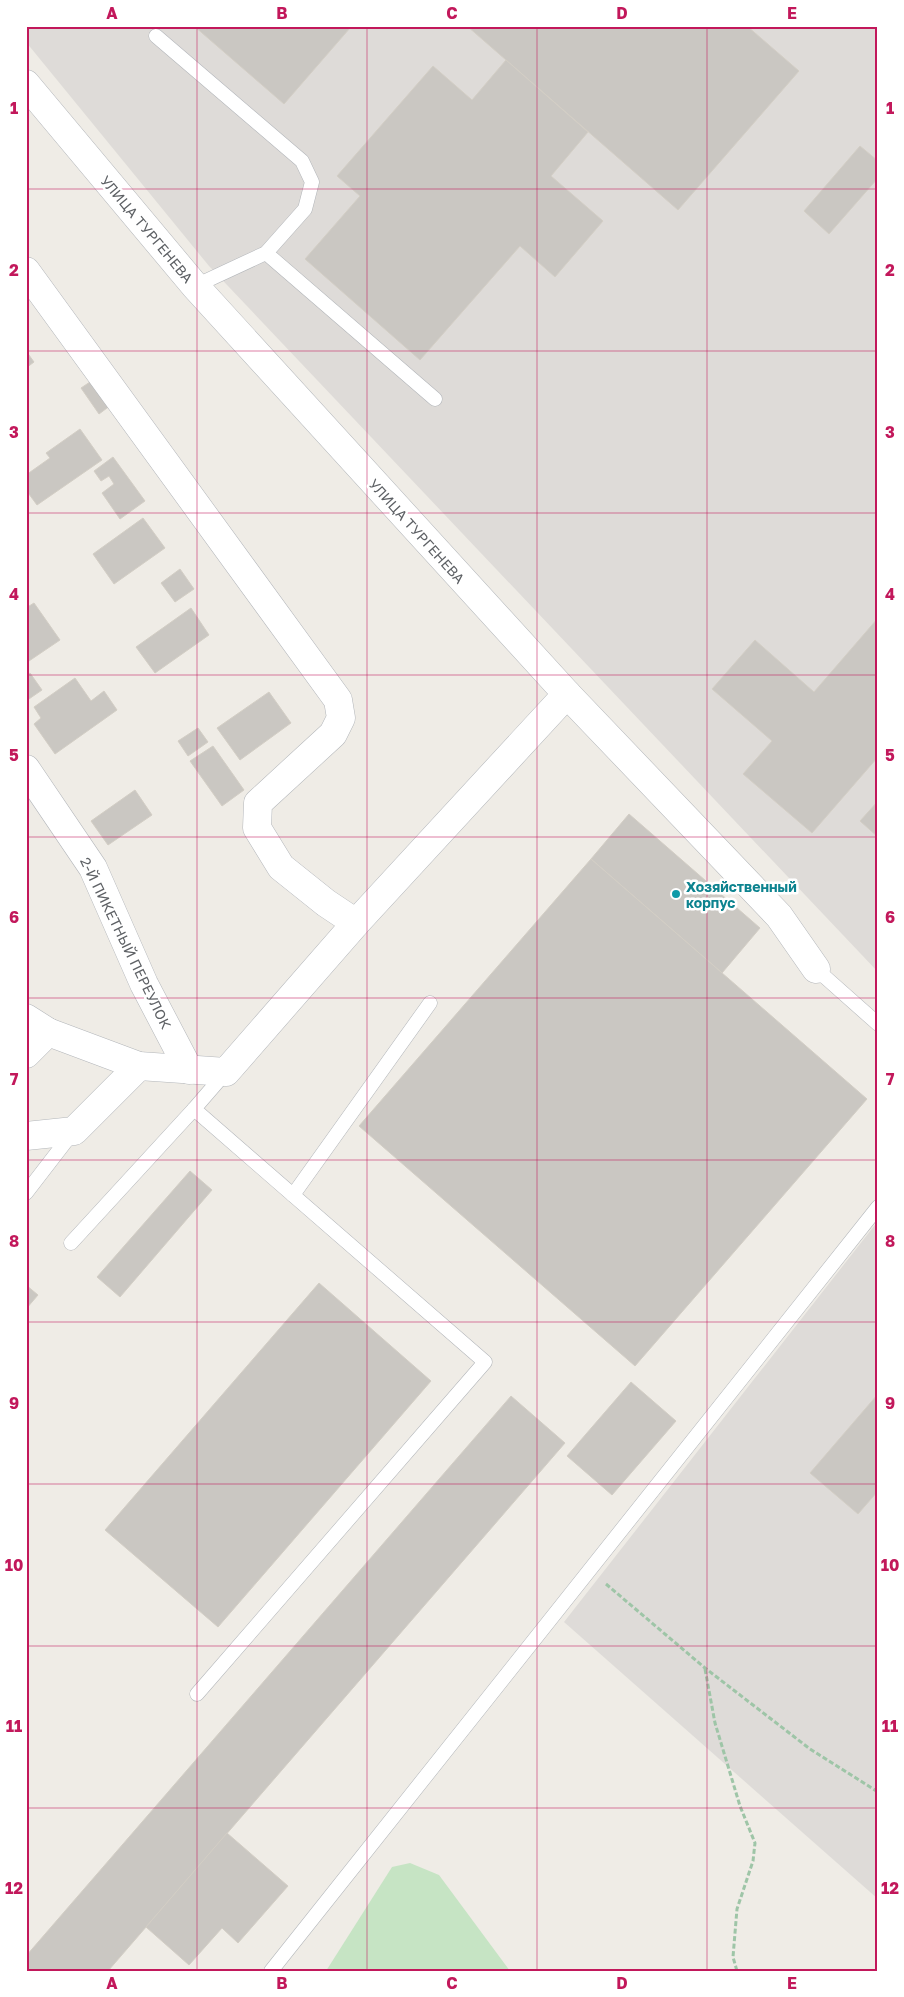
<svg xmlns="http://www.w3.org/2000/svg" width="904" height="1997" viewBox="0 0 904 1997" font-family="'Golos Text',sans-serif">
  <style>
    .industrial { fill: #dedbd8 }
    .green { fill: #c6e4c4 }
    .building { fill: #cac7c2; stroke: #d3cec5 }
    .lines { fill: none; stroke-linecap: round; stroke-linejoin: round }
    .service-casing { stroke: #b3b6ba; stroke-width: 15 }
    .minor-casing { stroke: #b3b6ba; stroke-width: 29 }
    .path { stroke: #9ec5a7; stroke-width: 3; stroke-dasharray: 5 2.5; stroke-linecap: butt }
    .service { stroke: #fff; stroke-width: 14 }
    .minor { stroke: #fff; stroke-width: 28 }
    .grid { fill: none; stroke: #c2185b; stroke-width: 1; stroke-opacity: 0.55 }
    .culture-dot { fill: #0f9aa8; stroke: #fff; stroke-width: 2 }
    .labels { text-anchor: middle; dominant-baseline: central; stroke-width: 5; stroke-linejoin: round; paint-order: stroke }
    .street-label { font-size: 14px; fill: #5e6165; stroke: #fff }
    .culture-label { font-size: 14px; font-weight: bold; fill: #0d838f; stroke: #fff; text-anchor: start }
    .neatline { fill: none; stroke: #c2185b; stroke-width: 2 }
    .grid-label { font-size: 16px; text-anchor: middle; font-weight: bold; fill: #c2185b }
  </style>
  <rect width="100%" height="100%" fill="#efece6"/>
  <g class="industrial">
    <path d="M26 26H878V972L209 266 26 42Z"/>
    <path d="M878 1221V1899L564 1622Z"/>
  </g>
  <path class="green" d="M410 1863 439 1875 510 1971H326L392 1867Z"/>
  <g class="building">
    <path d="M194 26H347L350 28 284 104Z"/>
    <path d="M467 26H747L799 71 678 210Z"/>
    <path d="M506 60 588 132 551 176 603 221 555 277 520 246 420 360 305 259 360 196 337 176 433 66 472 100Z"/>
    <path d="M860 146 878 161V178L829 234 804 211Z"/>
    <path d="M26 351 34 362 26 368Z"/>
    <path d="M93 380 111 405 99 414 81 388Z"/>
    <path d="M80 429 102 460 37 505 26 490V475L50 458 46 453Z"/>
    <path d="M113 457 145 501 120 519 102 493 114 484 109 476 101 481 94 471Z"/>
    <path d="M143 518 165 548 114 584 93 554Z"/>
    <path d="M180 569 194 589 175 602 161 583Z"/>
    <path d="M34 603 60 640 26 663V608Z"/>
    <path d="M191 608 209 635 155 673 136 647Z"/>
    <path d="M878 618V757L812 833 743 774 772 741 712 689 755 640 814 692Z"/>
    <path d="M30 673 42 690 26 701V676Z"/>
    <path d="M75 678 91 701 104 691 117 710 55 754 34 724 41 718 34 707Z"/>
    <path d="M269 692 291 723 240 760 217 728Z"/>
    <path d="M198 728 208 742 188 756 178 741Z"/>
    <path d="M213 746 244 790 222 806 190 761Z"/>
    <path d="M135 790 152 815 108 845 91 821Z"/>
    <path d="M878 801V837L860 821Z"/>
    <path d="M629 814 760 928 722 973 591 859Z"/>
    <path d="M591 859 867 1099 635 1366 359 1126Z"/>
    <path d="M190 1171 212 1190 120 1297 97 1277Z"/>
    <path d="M319 1283 431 1381 218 1627 105 1530Z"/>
    <path d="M26 1285 38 1295 26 1309Z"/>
    <path d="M631 1382 676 1421 612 1495 567 1456Z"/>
    <path d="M878 1394V1491L858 1514 810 1473Z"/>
    <path d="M511 1396 565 1443 108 1971H26V1956Z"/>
    <path d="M227 1833 288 1886 238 1943 222 1928 189 1965 146 1927Z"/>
  </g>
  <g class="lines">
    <defs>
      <g id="service">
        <path d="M156 36 302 161 312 182 305 209 266 253 195 286"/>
        <path d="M266 253 435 399"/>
        <path d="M816 969 878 1024"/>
        <path d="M26 1193 73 1132"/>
        <path d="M293 1195 430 1003"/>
        <path d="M71 1243 194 1109"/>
        <path d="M197 1694 485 1362 194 1109 226 1072"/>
        <path d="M271 1971 878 1207"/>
      </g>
      <g id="minor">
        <path d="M26 84 195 286 567 694 779 916 816 969"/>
        <path d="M26 271 338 700 341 718 333 734 258 803 257 828 281 867 326 903 356 923"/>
        <path d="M26 769 93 868 144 984 189 1070"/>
        <path d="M26 1018 48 1032"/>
        <path d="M26 1054 48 1032 139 1066 226 1072 356 923 567 694"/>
        <path d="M26 1136 74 1131 139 1066"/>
      </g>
    </defs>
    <use href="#service" class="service-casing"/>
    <use href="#minor" class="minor-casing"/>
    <g class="path">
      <path d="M606 1584 705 1668 810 1749 878 1792"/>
      <path d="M705 1669 715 1723 740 1806 755 1843 753 1861 737 1909 733 1957 737 1971"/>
    </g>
    <use href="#service" class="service"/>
    <use href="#minor" class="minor"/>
  </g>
  <path class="grid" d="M197 26V1971M367 26V1971M537 26V1971M707 26V1971M26 189H878M26 351H878M26 513H878M26 675H878M26 837H878M26 998H878M26 1160H878M26 1322H878M26 1484H878M26 1646H878M26 1808H878"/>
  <circle class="culture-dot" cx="676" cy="894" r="5"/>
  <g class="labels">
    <g class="street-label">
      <text transform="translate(147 229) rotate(50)">УЛИЦА ТУРГЕНЕВА</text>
      <text transform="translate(417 531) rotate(48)">УЛИЦА ТУРГЕНЕВА</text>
      <text transform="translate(126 943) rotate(64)">2-Й ПИКЕТНЫЙ ПЕРЕУЛОК</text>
    </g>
    <g class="culture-label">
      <text x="686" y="886">Хозяйственный<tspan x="686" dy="16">корпус</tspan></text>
    </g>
  </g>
  <rect width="904" height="1997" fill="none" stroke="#ffffff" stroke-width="55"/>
  <rect x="28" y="28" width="848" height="1942" class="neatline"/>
  <g class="grid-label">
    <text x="112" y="19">A</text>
    <text x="282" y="19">B</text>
    <text x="452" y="19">C</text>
    <text x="622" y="19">D</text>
    <text x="792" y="19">E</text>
    <text x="14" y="114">1</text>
    <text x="890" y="114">1</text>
    <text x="14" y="276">2</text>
    <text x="890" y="276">2</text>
    <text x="14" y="438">3</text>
    <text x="890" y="438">3</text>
    <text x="14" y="600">4</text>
    <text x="890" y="600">4</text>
    <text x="14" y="761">5</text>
    <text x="890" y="761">5</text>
    <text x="14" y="923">6</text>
    <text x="890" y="923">6</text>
    <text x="14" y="1085">7</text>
    <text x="890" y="1085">7</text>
    <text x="14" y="1247">8</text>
    <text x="890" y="1247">8</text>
    <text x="14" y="1409">9</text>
    <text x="890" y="1409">9</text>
    <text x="14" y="1571">10</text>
    <text x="890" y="1571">10</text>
    <text x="14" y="1732">11</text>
    <text x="890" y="1732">11</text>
    <text x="14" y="1894">12</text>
    <text x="890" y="1894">12</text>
    <text x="112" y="1989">A</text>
    <text x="282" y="1989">B</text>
    <text x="452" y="1989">C</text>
    <text x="622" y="1989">D</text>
    <text x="792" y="1989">E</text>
  </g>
</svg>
